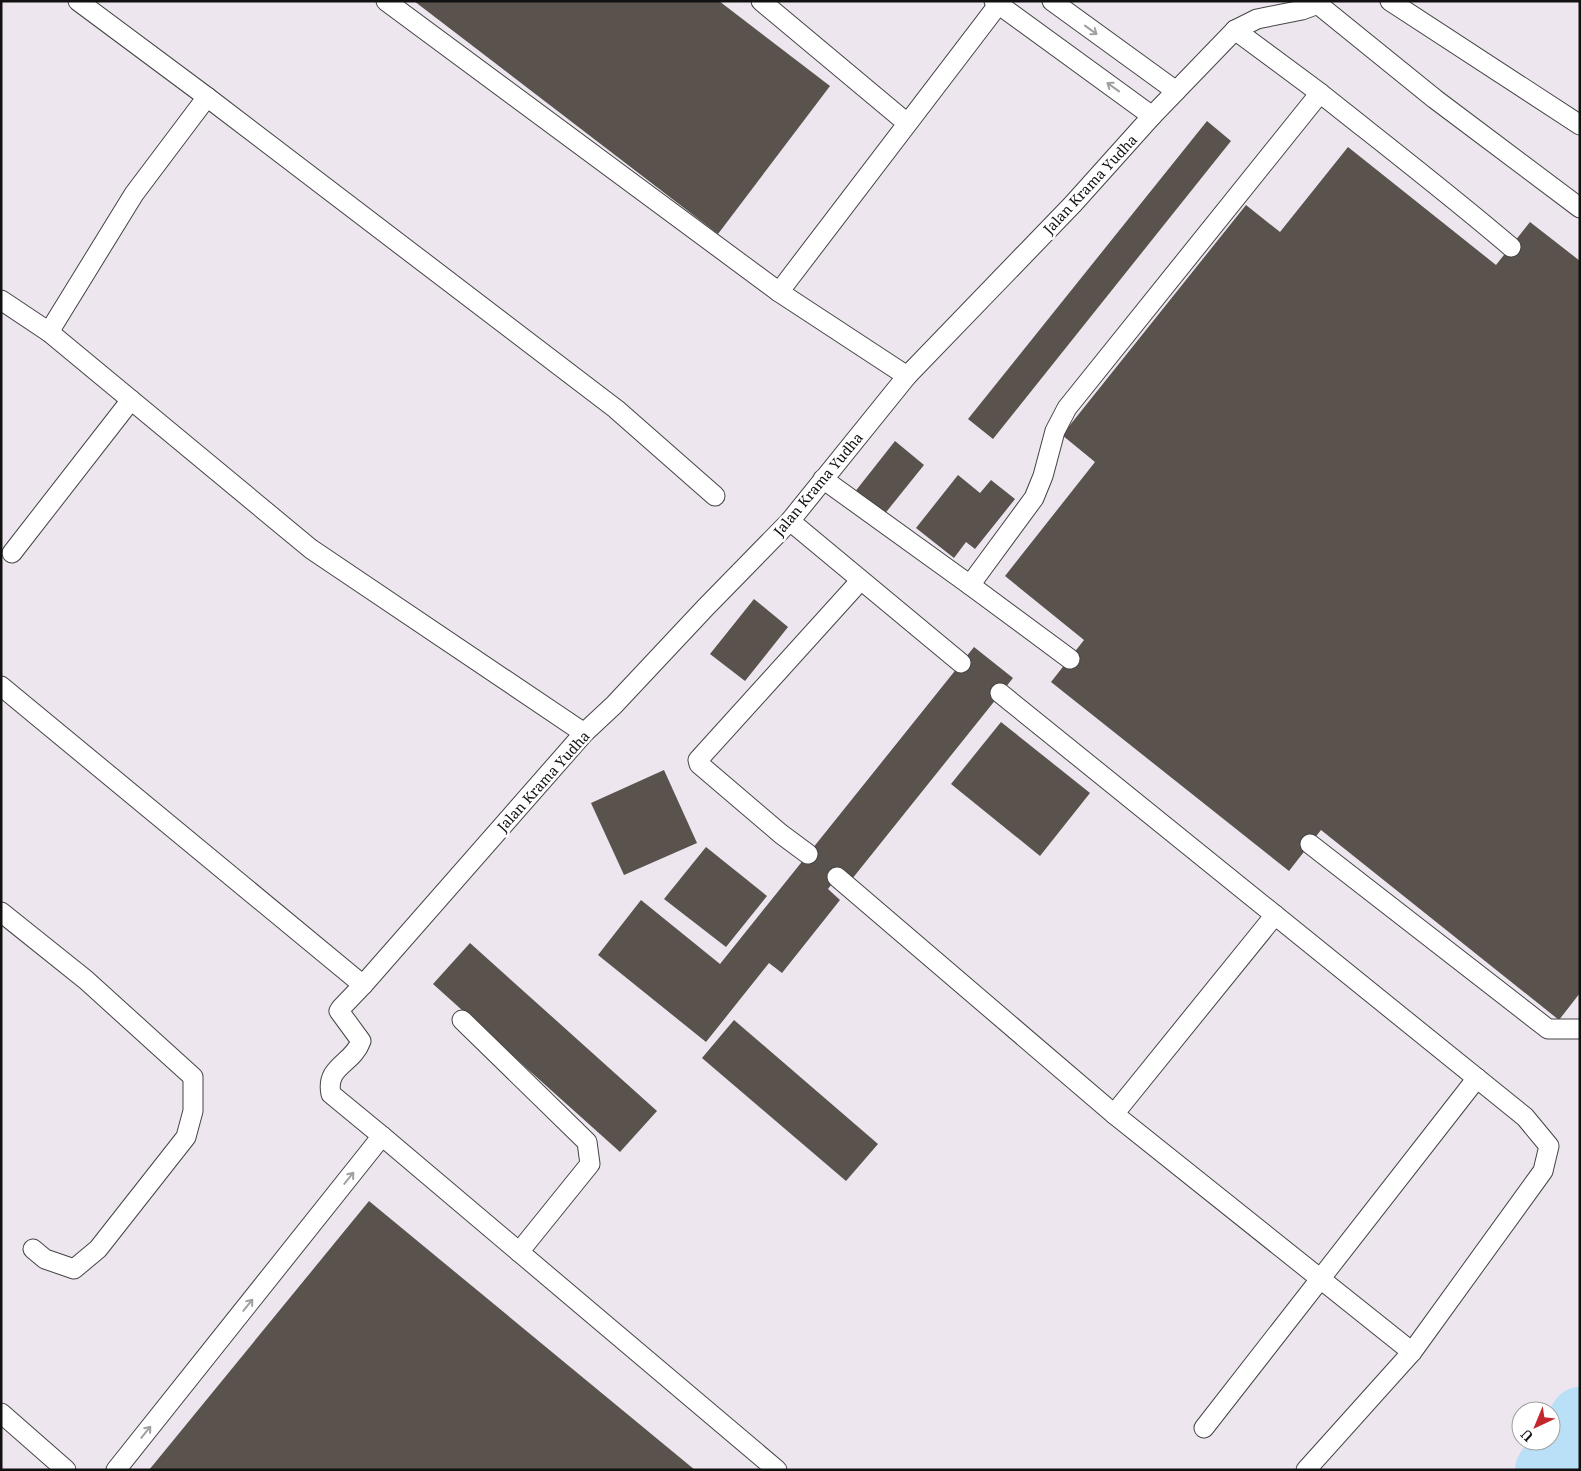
<svg xmlns="http://www.w3.org/2000/svg" width="1581" height="1471" viewBox="0 0 1581 1471" font-family="'Noto Serif',serif">
  <style>
    .industrial { fill: #eee6ef; fill-rule: evenodd }
    .lines { fill: none; stroke-linecap: round; stroke-linejoin: round }
    .river { stroke: #b9e0f7; stroke-width: 60 }
    .building { fill: #5a524d }
    .lane-casing { stroke: #444; stroke-width: 21 }
    .lane { stroke: #fff; stroke-width: 19 }
    .oneway { stroke: #a0a0a0 }
    .labels { text-anchor: middle; dominant-baseline: central; stroke-width: 5; stroke-linejoin: round; paint-order: stroke }
    .street-label { font-size: 14px; fill: #111; stroke: #fff }
  </style>
  <rect width="100%" height="100%" fill="#fffdf5"/>
  <path class="industrial" d="M1 1H1580V1470H1ZM1521 1411H1551V1441H1521Z"/>
  <g class="lines">
    <path class="river" d="M1545 1470 1580 1417"/>
  </g>
  <g class="building">
    <path d="M414 1H719L830 86 718 234Z"/>
    <path d="M1207 121 1231 141 993 439 968 419Z"/>
    <path d="M1348 147 1496 265 1530 222 1580 261V993L1559 1020 1321 830 1289 871 1051 682 1084 640 1005 576 1095 462 1062 435 1246 205 1280 232Z"/>
    <path d="M895 441 924 465 883 516 854 493Z"/>
    <path d="M958 475 980 493 991 480 1015 499 975 549 966 542 954 558 916 528Z"/>
    <path d="M754 599 788 627 745 681 710 654Z"/>
    <path d="M974 647 1013 678 852 879 837 877 828 889 840 900 782 973 769 963 706 1042 598 955 641 900 720 964Z"/>
    <path d="M1001 722 1090 793 1040 856 951 784Z"/>
    <path d="M664 770 697 843 624 875 591 803Z"/>
    <path d="M706 847 767 896 726 947 664 899Z"/>
    <path d="M470 943 657 1111 620 1152 433 984Z"/>
    <path d="M734 1020 878 1144 846 1181 702 1058Z"/>
    <path d="M369 1201 695 1470H149Z"/>
  </g>
  <g class="lines">
    <defs>
      <g id="lane">
        <path d="M78 1 207 97 616 409 715 496"/>
        <path d="M386 1 779 292 1001 1"/>
        <path d="M761 1 907 123"/>
        <path d="M994 1 1152 116"/>
        <path d="M1052 1 1176 91"/>
        <path d="M1314 1 1435 99 1580 208"/>
        <path d="M1390 1 1580 125"/>
        <path d="M1235 30 1320 93"/>
        <path d="M779 292 907 376"/>
        <path d="M1 300 49 332 311 549 584 733"/>
        <path d="M49 332 134 194 207 97"/>
        <path d="M823 479 970 585 1070 659"/>
        <path d="M790 521 961 663"/>
        <path d="M12 553 131 400"/>
        <path d="M970 585 1034 498 1043 476 1055 431 1067 408 1320 93C1384 144 1449 194 1511 247"/>
        <path d="M1 686 363 985"/>
        <path d="M1000 693 1525 1117 1549 1146 1543 1171 1412 1352 1306 1470"/>
        <path d="M1310 844 1548 1029H1580"/>
        <path d="M808 854 781 834 699 764 698 760 860 581"/>
        <path d="M837 877 1114 1114 1412 1352"/>
        <path d="M1 912 86 980 193 1077V1111L186 1137 98 1249 74 1269 45 1259 33 1249"/>
        <path d="M462 1020 587 1142 590 1164 519 1252"/>
        <path d="M1114 1114 1275 915"/>
        <path d="M1 1413 66 1470"/>
        <path d="M1204 1428 1477 1078"/>
        <path d="M116 1470 382 1136"/>
        <path d="M777 1470 382 1136 331 1094C325 1066 353 1064 361 1041L339 1011 341 1008 363 985 584 733 614 705 705 608 790 521 907 376 1073 204 1152 116 1235 30 1257 19 1302 10 1318 4 1321 1"/>
      </g>
    </defs>
    <use href="#lane" class="lane-casing"/>
    <use href="#lane" class="lane"/>
  </g>
  <defs><path id="oneway-shaft" d="M-6 0H5M1.5-3L5.5 0L1.5 3" fill="none" stroke-width="1.6" stroke-linecap="round" stroke-linejoin="round" transform="scale(1.25)"/></defs>
  <g class="oneway">
    <use href="#oneway-shaft" transform="translate(1091 30) rotate(36)"/>
    <use href="#oneway-shaft" transform="translate(1113 87) rotate(-144)"/>
    <use href="#oneway-shaft" transform="translate(349 1178) rotate(-51)"/>
    <use href="#oneway-shaft" transform="translate(248 1305) rotate(-51)"/>
    <use href="#oneway-shaft" transform="translate(146 1432) rotate(-51)"/>
  </g>
  <g class="labels">
    <g class="street-label">
      <text transform="translate(1090 184) rotate(-47)">Jalan Krama Yudha</text>
      <text transform="translate(818 484) rotate(-50)">Jalan Krama Yudha</text>
      <text transform="translate(543 781) rotate(-48)">Jalan Krama Yudha</text>
    </g>
  </g>
  <rect width="1581" height="1471" fill="none" stroke="#111111" stroke-width="5"/>
  <g transform="translate(1536 1426) rotate(224)"><circle r="24" fill="#ffffff" stroke="#a0a0a0"/>
  <path d="M0-4L9 19L0 12L-9 19Z" fill="#c4262e"/>
  <text y="-8" font-size="14" font-weight="bold" text-anchor="middle" fill="#111111">U</text>
  </g>
</svg>
